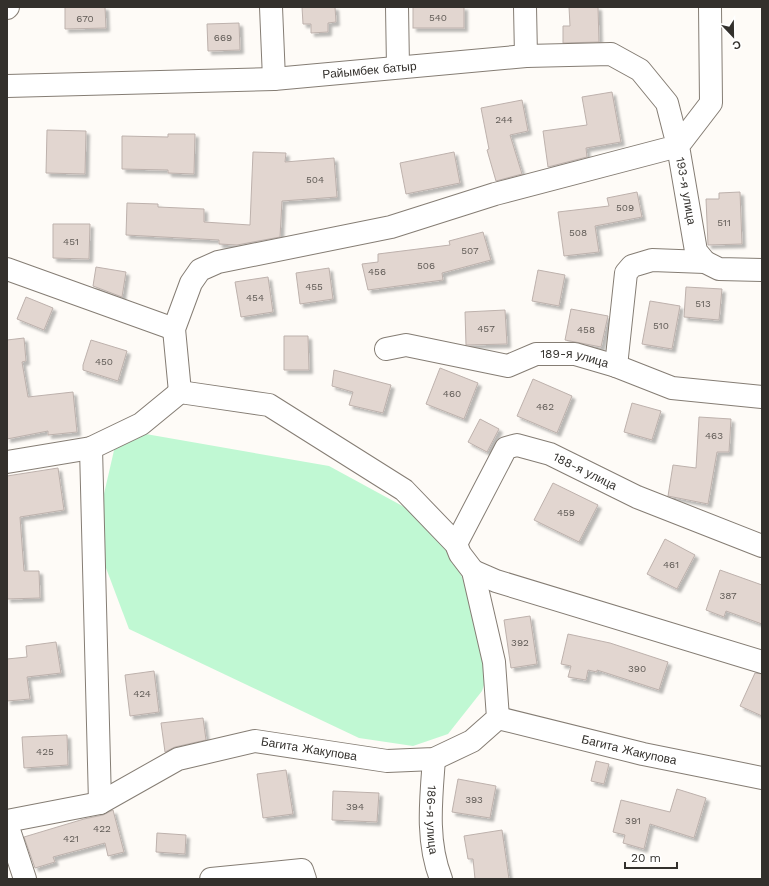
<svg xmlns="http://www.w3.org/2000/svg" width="769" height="886" viewBox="0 0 769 886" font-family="'Work Sans',sans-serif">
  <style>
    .green { fill: #c0f8d3 }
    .building { fill: #e2d6d0; stroke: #bdb1ac; filter: url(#shadow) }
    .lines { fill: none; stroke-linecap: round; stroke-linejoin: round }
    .minor-casing { stroke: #857d74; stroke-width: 24 }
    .minor { stroke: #fff; stroke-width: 22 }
    .labels { text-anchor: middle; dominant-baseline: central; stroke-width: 3; stroke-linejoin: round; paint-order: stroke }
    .number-label { font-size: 10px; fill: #5f5a55 }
    .street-label { font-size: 12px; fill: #33302c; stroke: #fff }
  </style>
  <defs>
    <filter id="shadow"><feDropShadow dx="3.5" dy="3.5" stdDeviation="1" flood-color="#0004"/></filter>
  </defs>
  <rect width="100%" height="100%" fill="#fefbf7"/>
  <path class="green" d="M140 433 329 466 408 509 446 546 463 579 487 676 482 691 448 734 413 746 359 738 129 629 103 560 101 507 115 446Z"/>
  <g class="building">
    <path d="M65 7H105L106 28 65 29Z"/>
    <path d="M302 7H335L336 22 328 23V32L311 33V24H303Z"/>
    <rect x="413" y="7" width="51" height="21"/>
    <path d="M569 7H598L599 42 563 43V26H570Z"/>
    <path d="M239 23 240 50 208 51 207 24Z"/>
    <path d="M612 92 621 142 586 148 587 157 548 167 543 131 587 125 582 97Z"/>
    <path d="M522 100 528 131 510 135 522 174 496 181 487 150 489 149 481 108Z"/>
    <path d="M47 130 86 131 85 174 46 173Z"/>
    <path d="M168 134H195L194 174 168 173V170L122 169V136L168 137Z"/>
    <path d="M253 152 286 153 285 162 334 158 337 197 282 201 280 237 237 245 219 244V240L126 235 127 203 158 204V207L204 209V222L250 225Z"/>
    <path d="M454 152 460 183 406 194 400 163Z"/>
    <path d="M637 192 642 217 595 226 599 252 564 256 558 212 609 206 607 198Z"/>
    <path d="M740 192 742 244 708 245 706 199H719V193Z"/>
    <path d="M53 224H90L89 259 53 258Z"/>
    <path d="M483 232 491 260 442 273 443 280 368 290 362 264 378 262V254L450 245 449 241Z"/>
    <path d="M96 267 126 272 122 297 93 286Z"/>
    <path d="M329 268 333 299 300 304 296 273Z"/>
    <path d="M538 270 565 275 559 306 532 301Z"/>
    <path d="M268 277 273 312 241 317 235 282Z"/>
    <path d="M686 287 722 289 719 320 684 317Z"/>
    <path d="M26 297 53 308 44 330 17 319Z"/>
    <path d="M650 301 680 306 672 349 642 344Z"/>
    <path d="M571 309 608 316 601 347 565 340Z"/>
    <path d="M505 310 507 344 466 345 465 312Z"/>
    <path d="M284 336H308L309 370H284Z"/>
    <path d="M24 338 26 361 22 362 28 397 73 392 77 432 48 435V431L7 439V340Z"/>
    <path d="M91 340 127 351 118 381 83 370V365Z"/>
    <path d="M440 368 478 383 464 419 426 404Z"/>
    <path d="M334 370 391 385 383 413 349 405 353 392 332 386Z"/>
    <path d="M533 379 572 396 557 433 517 416Z"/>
    <path d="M632 403 661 411 652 440 624 432Z"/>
    <path d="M699 417 731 419 729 452H717L708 504 668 496 673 465 696 468Z"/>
    <path d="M480 419 499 429 487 452 468 442Z"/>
    <path d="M58 468 64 510 20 517 24 571H39L40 598 7 599V476Z"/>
    <path d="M553 483 598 505 579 542 534 520Z"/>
    <path d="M665 539 695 555 677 589 647 574Z"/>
    <path d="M720 570 762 585V624L726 611 724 617 706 610Z"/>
    <path d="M530 616 537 664 511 668 504 620Z"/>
    <path d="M568 634 610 643 668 662 659 690 597 670V672L588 670 586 680 568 677 571 666 561 664Z"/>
    <path d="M56 642 61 673 27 677 30 699 7 701V659L27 657 26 646Z"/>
    <path d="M154 671 159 712 130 716 125 675Z"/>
    <path d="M755 673 762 674V716L740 706Z"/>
    <path d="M203 718 206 740 175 747 165 752 161 723Z"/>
    <path d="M67 735 68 765 24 768 22 737Z"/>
    <path d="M596 761 609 764 604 784 591 781Z"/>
    <path d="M286 770 293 814 263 818 257 774Z"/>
    <path d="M458 779 496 786 490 818 452 812Z"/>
    <path d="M677 789 706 798 694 838 650 824 644 849 623 843 625 835 613 832 621 800 670 812Z"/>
    <path d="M333 791 379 793 377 822 332 820Z"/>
    <path d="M113 810 124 852 108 856 105 843 53 857 55 862 35 868 24 837 84 819 103 815Z"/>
    <path d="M502 830 509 879H475L473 859H468L464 836Z"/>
    <path d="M157 833 186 835 185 854 156 852Z"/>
  </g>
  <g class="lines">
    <defs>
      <g id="minor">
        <path d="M271 7 274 79"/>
        <path d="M397 7 398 67"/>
        <path d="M525 7 526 56"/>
        <path d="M7 8 8 7"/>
        <path id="s1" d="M7 86 274 79 526 56 611 54 640 70 667 103 678 146 495 194 391 227 218 262 200 270 191 283 174 329 180 392"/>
        <path d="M705 262 696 251 678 146 711 103 710 7"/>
        <path d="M7 269 174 329"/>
        <path id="s2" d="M386 349 406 345 508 366 536 354H575L616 366 672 388 762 397"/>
        <path d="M616 366 626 273 632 266 652 260 705 262 719 269 762 270"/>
        <path d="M91 448 100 803"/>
        <path d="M7 462 91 448 141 424 180 392 269 405 404 490 456 544 460 554 473 571 494 662 498 718 472 741 434 759 387 761 255 741 178 759 100 803 7 821"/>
        <path id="s3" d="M456 544 506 448 517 445 550 454 637 497 762 546"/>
        <path d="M473 571 496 581 762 662"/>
        <path id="s4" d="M498 718 643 754 762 778"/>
        <path id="s5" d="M434 759C431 799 426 841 441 879"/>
        <path d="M7 824 25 879"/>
        <path d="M211 879 302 870 305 879"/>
      </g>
    </defs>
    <use href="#minor" class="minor-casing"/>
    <use href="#minor" class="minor"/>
  </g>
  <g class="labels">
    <g class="number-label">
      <text x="438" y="17">540</text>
      <text x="85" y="18">670</text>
      <text x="223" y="37">669</text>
      <text x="504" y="119">244</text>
      <text x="315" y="179">504</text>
      <text x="625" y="207">509</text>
      <text x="724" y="222">511</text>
      <text x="578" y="232">508</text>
      <text x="71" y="241">451</text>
      <text x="470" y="250">507</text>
      <text x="426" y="265">506</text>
      <text x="377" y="271">456</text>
      <text x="314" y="286">455</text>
      <text x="255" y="297">454</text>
      <text x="703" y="303">513</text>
      <text x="661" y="325">510</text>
      <text x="486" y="328">457</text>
      <text x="586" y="329">458</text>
      <text x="104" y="361">450</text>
      <text x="452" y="393">460</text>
      <text x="545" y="406">462</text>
      <text x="714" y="435">463</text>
      <text x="566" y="512">459</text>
      <text x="671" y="564">461</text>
      <text x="728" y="595">387</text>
      <text x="520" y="642">392</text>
      <text x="637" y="668">390</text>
      <text x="142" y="693">424</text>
      <text x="45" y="751">425</text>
      <text x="474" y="799">393</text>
      <text x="355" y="806">394</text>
      <text x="633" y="820">391</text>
      <text x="102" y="828">422</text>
      <text x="71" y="838">421</text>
    </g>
    <g class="street-label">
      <text stroke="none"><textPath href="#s1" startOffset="363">Райымбек батыр</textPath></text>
      <text transform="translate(686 191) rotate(80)">193-я улица</text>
      <text stroke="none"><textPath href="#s2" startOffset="194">189-я улица</textPath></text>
      <text stroke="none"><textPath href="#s3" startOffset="193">188-я улица</textPath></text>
      <text transform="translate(309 749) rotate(9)">Багита Жакупова</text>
      <text stroke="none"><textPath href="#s4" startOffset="135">Багита Жакупова</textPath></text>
      <text stroke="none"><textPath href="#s5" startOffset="61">186-я улица</textPath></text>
    </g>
  </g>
  <rect width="769" height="886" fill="none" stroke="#33302c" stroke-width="16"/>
  <g transform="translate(733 36) rotate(158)" stroke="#ffffff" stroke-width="3" paint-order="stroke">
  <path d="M0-3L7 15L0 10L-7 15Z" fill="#33302c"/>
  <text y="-6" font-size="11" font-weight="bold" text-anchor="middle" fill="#33302c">С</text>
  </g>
  <path d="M625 862v6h52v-6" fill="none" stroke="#33302c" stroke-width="2"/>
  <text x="631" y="862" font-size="12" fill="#33302c" stroke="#ffffff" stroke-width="3" paint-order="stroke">20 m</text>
</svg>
